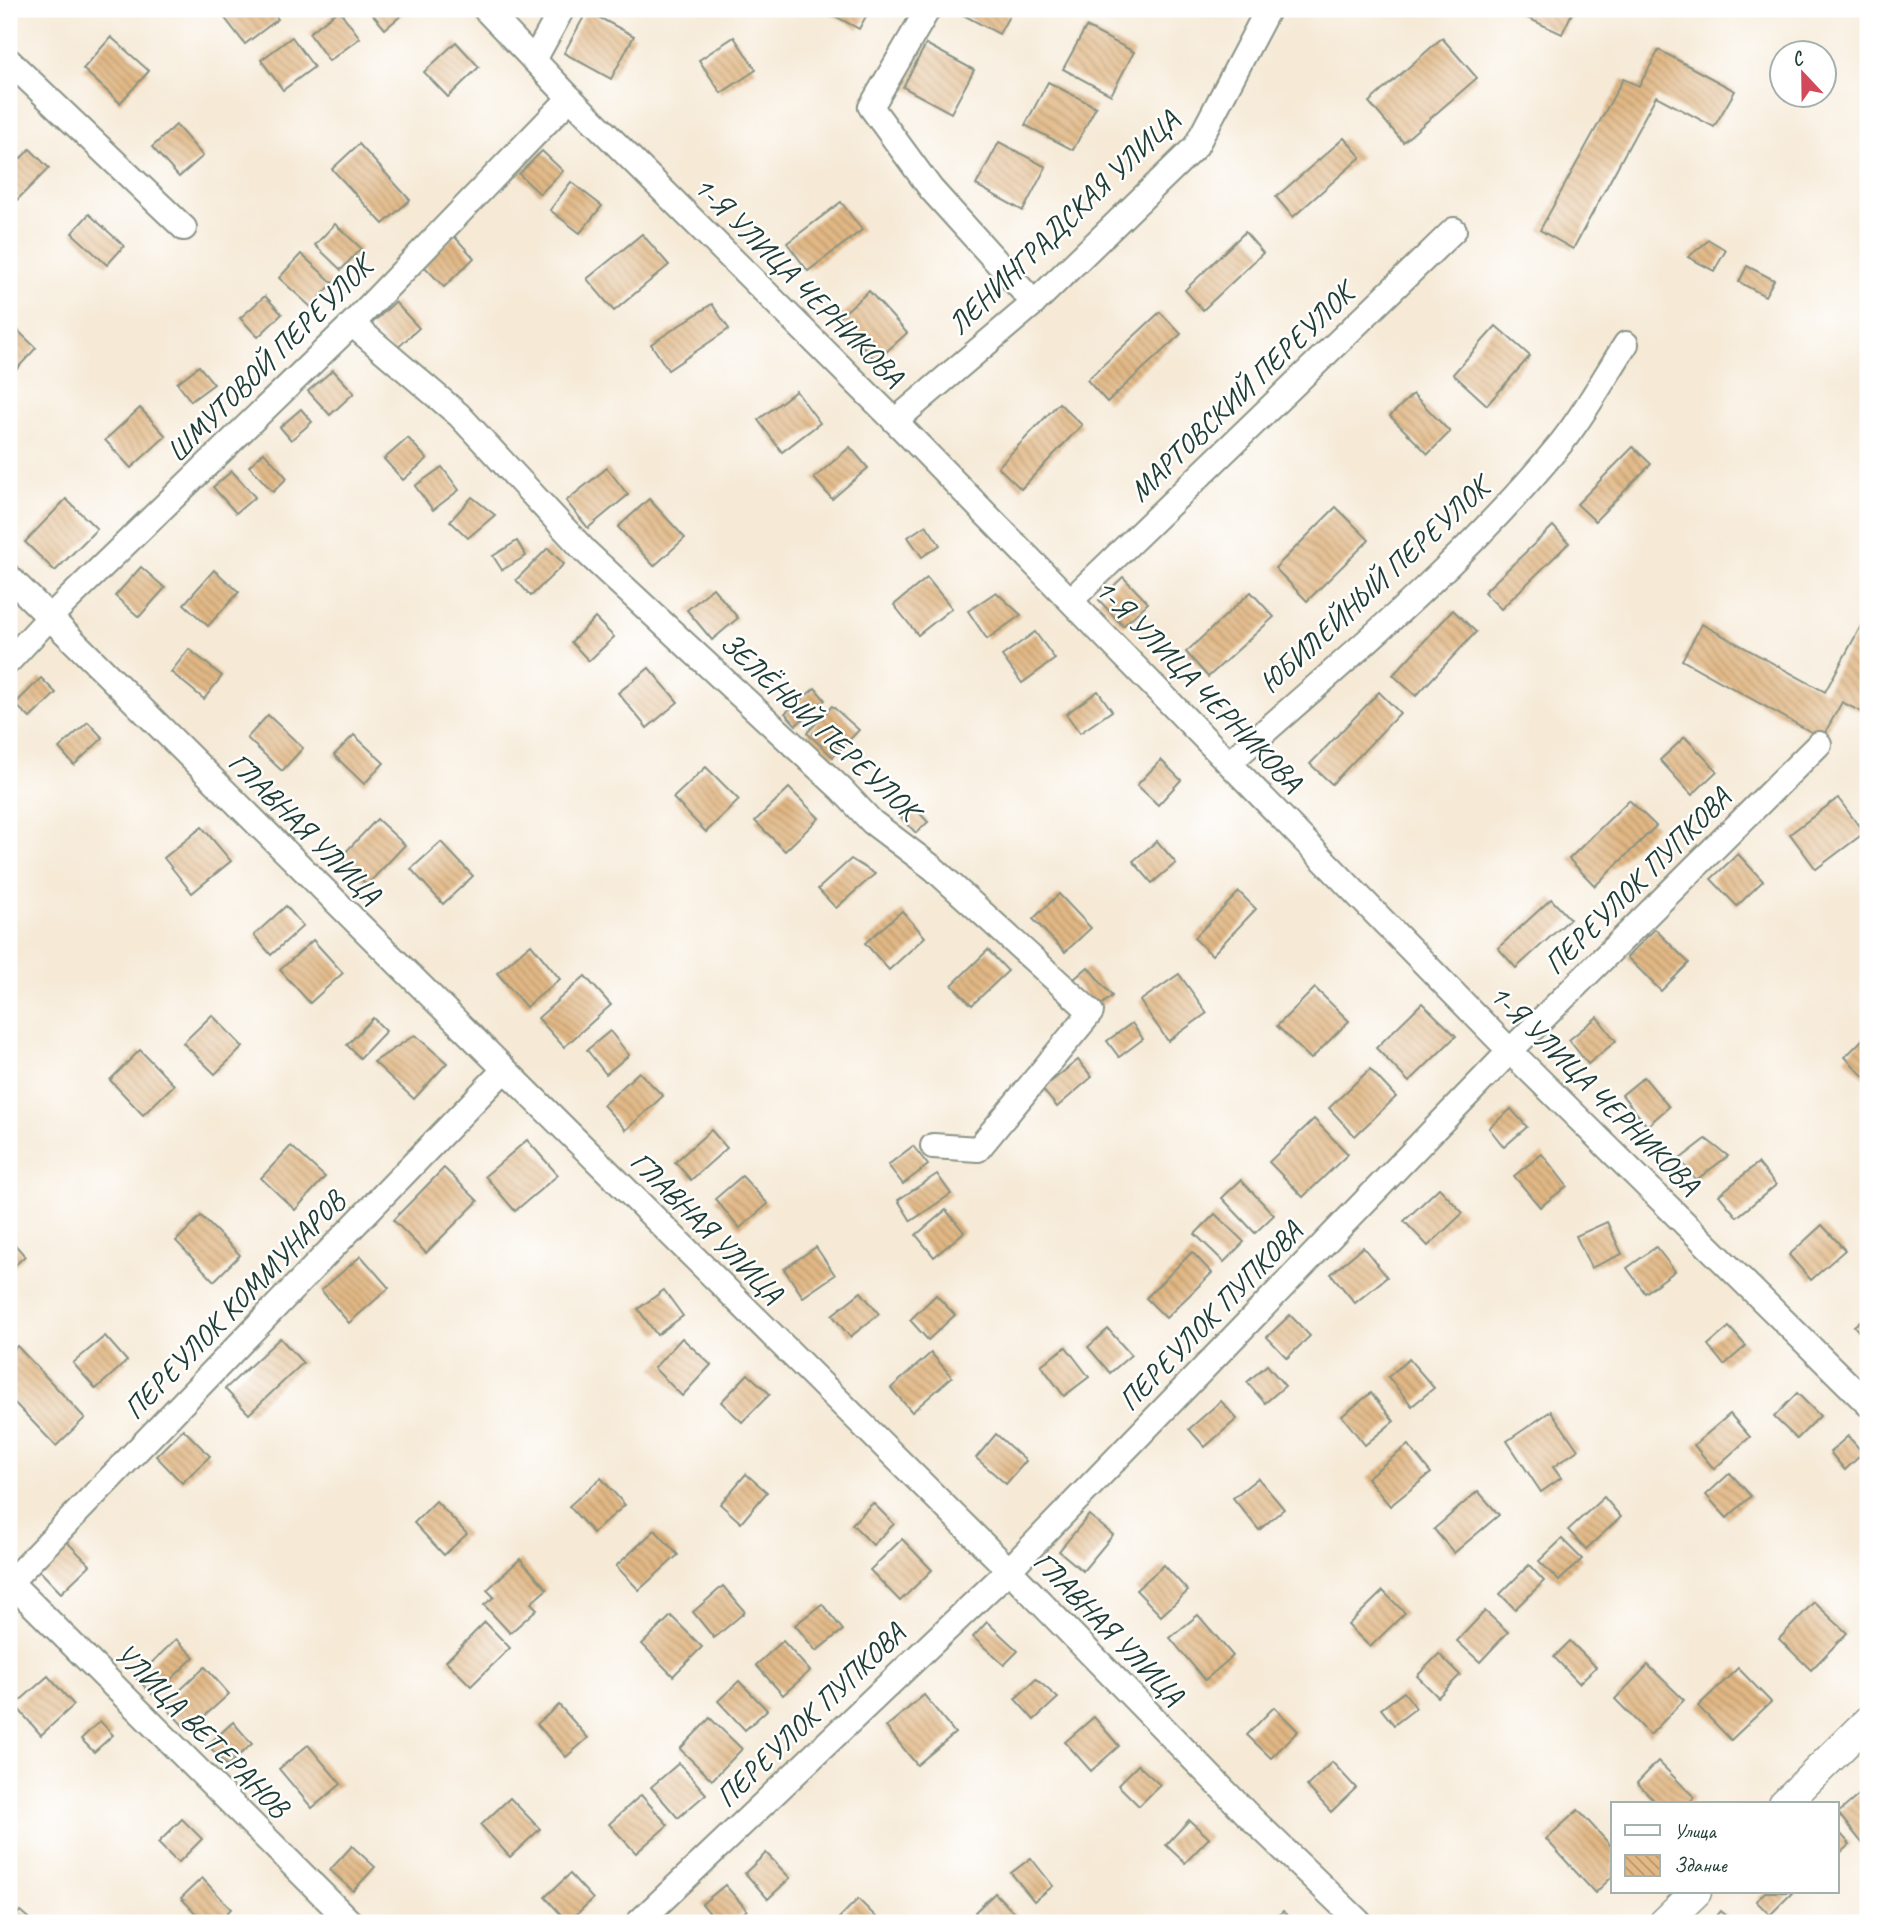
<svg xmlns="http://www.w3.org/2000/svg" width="1877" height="1932" viewBox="0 0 1877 1932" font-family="Caveat,sans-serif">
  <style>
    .building { fill: url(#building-back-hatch) }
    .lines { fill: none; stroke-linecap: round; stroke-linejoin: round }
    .minor-casing { stroke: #8a9486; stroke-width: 28 }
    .tertiary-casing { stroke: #8a9486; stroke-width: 33 }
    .minor { stroke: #fff; stroke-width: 24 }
    .tertiary { stroke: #fff; stroke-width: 30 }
    .labels { text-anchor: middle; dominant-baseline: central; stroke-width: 5; stroke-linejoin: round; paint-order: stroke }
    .street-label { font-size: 30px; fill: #1f3d34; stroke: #fff }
  </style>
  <defs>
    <pattern id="building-back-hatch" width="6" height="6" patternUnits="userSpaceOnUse" patternTransform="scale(1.75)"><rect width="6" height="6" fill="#e2b885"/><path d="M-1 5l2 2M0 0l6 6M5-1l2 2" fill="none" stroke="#b7976e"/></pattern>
  </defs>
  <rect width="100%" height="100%" fill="#fff"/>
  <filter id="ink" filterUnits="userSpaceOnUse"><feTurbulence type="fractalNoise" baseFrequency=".0143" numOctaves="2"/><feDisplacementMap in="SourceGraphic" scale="14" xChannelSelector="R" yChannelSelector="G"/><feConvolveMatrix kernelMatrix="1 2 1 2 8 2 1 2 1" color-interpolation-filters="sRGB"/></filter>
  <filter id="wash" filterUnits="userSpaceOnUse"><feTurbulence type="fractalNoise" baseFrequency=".00686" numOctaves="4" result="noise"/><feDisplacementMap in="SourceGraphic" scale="28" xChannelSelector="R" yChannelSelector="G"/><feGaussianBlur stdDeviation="1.57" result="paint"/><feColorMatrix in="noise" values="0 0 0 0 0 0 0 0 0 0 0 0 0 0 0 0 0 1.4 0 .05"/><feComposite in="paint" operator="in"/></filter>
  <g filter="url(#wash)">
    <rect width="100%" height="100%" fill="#f6ead7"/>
    <g id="blocks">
      <g class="building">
        <path d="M235 9H270L278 19 245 44 224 17Z"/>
        <path d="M368 9H409L385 29Z"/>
        <path d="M822 9H870L859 29Z"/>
        <path d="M952 9H1013L999 34Z"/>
        <path d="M1508 9H1574L1562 34Z"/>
        <path d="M339 10 360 38 329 61 309 33Z"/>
        <path d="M587 11 634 36 611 79 564 53Z"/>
        <path d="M1086 27 1134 52 1111 95 1063 69Z"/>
        <path d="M111 37 149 71 120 103 83 69Z"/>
        <path d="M292 37 314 67 283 90 261 60Z"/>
        <path d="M734 37 756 70 721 93 699 60Z"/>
        <path d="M1442 38 1477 78 1403 142 1369 102Z"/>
        <path d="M456 42 479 67 448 97 424 72Z"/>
        <path d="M926 44 974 70 951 113 903 87Z"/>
        <path d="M1659 50 1735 91 1714 127 1656 96 1573 249 1540 230 1623 79 1639 86Z"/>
        <path d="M1048 82 1096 107 1073 150 1025 125Z"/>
        <path d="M176 125 203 156 179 177 152 147Z"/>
        <path d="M1344 138 1361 157 1293 217 1276 197Z"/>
        <path d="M999 142 1046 167 1023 211 976 185Z"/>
        <path d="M359 144 410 200 383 224 332 169Z"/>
        <path d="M30 149 49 168 17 200 9 191V170Z"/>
        <path d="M542 151 563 171 540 194 519 174Z"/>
        <path d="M571 182 602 206 580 233 550 210Z"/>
        <path d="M841 202 862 230 808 271 787 243Z"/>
        <path d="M89 214 124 246 107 265 72 233Z"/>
        <path d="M335 224 361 248 341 270 315 245Z"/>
        <path d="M1245 232 1263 253 1203 310 1185 290Z"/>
        <path d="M642 234 669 265 614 311 587 279Z"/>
        <path d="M454 236 474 258 444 287 423 265Z"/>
        <path d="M1709 240 1726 250 1714 271 1688 257Z"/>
        <path d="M301 254 333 283 311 307 279 278Z"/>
        <path d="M1747 266 1774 280 1765 296 1739 282Z"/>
        <path d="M869 291 907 333 876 361 838 318Z"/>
        <path d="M265 296 282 314 258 337 240 318Z"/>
        <path d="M395 302 419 328 393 352 369 326Z"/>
        <path d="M712 304 729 329 668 370 651 344Z"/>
        <path d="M1160 312 1181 334 1107 402 1087 380Z"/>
        <path d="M9 322 36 348 14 372 9 367Z"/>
        <path d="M1496 326 1530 356 1487 405 1453 374Z"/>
        <path d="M199 366 214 384 191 401 177 383Z"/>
        <path d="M333 370 354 393 330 415 308 391Z"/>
        <path d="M796 391 820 423 782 452 758 420Z"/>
        <path d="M1413 394 1450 432 1428 454 1390 416Z"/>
        <path d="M1059 403 1082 425 1021 489 998 467Z"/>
        <path d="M140 408 166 436 131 468 105 440Z"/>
        <path d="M301 409 312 422 291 440 280 427Z"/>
        <path d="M408 438 427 459 403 480 384 459Z"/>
        <path d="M850 447 868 468 832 499 814 478Z"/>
        <path d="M1633 447 1651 464 1595 521 1577 504Z"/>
        <path d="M264 452 287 478 273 492 249 466Z"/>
        <path d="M442 467 459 490 433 510 415 486Z"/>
        <path d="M607 468 628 495 588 528 566 501Z"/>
        <path d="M232 471 255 497 236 513 213 487Z"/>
        <path d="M472 497 495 515 468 538 450 521Z"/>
        <path d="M66 499 97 529 55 571 25 542Z"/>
        <path d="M649 499 685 538 654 566 618 527Z"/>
        <path d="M1336 507 1369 540 1307 601 1275 568Z"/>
        <path d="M926 525 940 545 922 557 908 537Z"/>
        <path d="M1553 526 1569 543 1501 609 1484 592Z"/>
        <path d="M517 541 526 556 502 570 493 556Z"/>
        <path d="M548 548 564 564 531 596 516 580Z"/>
        <path d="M141 567 165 588 139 617 115 596Z"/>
        <path d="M214 570 239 592 208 626 184 604Z"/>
        <path d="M1123 577 1148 603 1123 626 1099 600Z"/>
        <path d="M927 578 952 608 918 635 894 605Z"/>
        <path d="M713 588 738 618 712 640 687 610Z"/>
        <path d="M996 592 1021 615 987 639 968 611Z"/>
        <path d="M1251 592 1274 617 1208 677 1186 652Z"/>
        <path d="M1453 610 1476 632 1416 696 1393 675Z"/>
        <path d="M1868 613V700L1861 712 1842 702 1822 738 1682 660 1702 624 1825 692Z"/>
        <path d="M595 618 614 637 589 661 571 642Z"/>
        <path d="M1035 632 1055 659 1022 683 1002 656Z"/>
        <path d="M189 649 222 676 204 699 171 672Z"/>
        <path d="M649 668 678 702 647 728 618 693Z"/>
        <path d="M41 678 56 693 30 718 15 704Z"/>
        <path d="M815 688 825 700 796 725 785 713Z"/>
        <path d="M1098 691 1112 711 1080 733 1066 714Z"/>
        <path d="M1379 692 1400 713 1332 784 1310 764Z"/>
        <path d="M832 706 859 730 833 757 807 733Z"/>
        <path d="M268 715 303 748 282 771 247 738Z"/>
        <path d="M88 722 103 738 74 765 59 748Z"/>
        <path d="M354 735 384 763 364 784 334 755Z"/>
        <path d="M1685 737 1717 771 1692 795 1660 760Z"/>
        <path d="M1161 760 1181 780 1158 805 1137 785Z"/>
        <path d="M706 767 739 800 706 832 673 798Z"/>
        <path d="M789 788 819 818 785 851 755 821Z"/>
        <path d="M1838 798 1864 833 1816 869 1790 834Z"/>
        <path d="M1629 800 1656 826 1595 886 1569 859Z"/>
        <path d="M911 804 928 822 916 833 899 815Z"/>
        <path d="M377 819 405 845 367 885 340 858Z"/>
        <path d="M202 827 231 861 192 893 164 858Z"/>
        <path d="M1157 841 1176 863 1152 883 1133 861Z"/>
        <path d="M441 842 473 876 443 904 411 869Z"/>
        <path d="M1738 854 1763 881 1737 906 1711 879Z"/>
        <path d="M851 859 875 874 836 908 818 889Z"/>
        <path d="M1239 892 1256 909 1212 955 1194 938Z"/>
        <path d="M1059 894 1091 928 1065 952 1033 919Z"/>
        <path d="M1551 899 1570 919 1516 968 1498 948Z"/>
        <path d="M286 906 303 926 271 955 254 935Z"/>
        <path d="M902 911 925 937 889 970 865 943Z"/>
        <path d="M1655 929 1689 963 1661 991 1627 957Z"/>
        <path d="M313 940 343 973 310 1003 280 970Z"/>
        <path d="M531 944 560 979 526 1007 497 973Z"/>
        <path d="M988 950 1008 971 972 1005 952 985Z"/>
        <path d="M1088 967 1112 996 1096 1009 1073 980Z"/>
        <path d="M1179 974 1207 1013 1168 1041 1140 1001Z"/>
        <path d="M585 976 611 1005 564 1047 538 1018Z"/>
        <path d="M1315 988 1349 1021 1311 1059 1277 1026Z"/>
        <path d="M1422 1003 1456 1036 1409 1082 1376 1048Z"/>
        <path d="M212 1015 243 1047 215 1074 183 1043Z"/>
        <path d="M1597 1017 1616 1041 1588 1064 1569 1040Z"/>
        <path d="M373 1018 386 1031 360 1058 347 1045Z"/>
        <path d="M1132 1023 1143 1039 1119 1057 1107 1041Z"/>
        <path d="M610 1031 629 1055 606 1074 587 1050Z"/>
        <path d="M1868 1034V1081L1845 1057Z"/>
        <path d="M415 1035 447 1063 414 1099 374 1062Z"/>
        <path d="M140 1050 174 1085 143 1115 110 1080Z"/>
        <path d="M1078 1060 1092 1077 1057 1107 1042 1089Z"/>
        <path d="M1370 1069 1396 1097 1355 1136 1329 1108Z"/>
        <path d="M639 1072 663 1096 626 1130 603 1105Z"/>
        <path d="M1644 1077 1669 1107 1647 1126 1622 1095Z"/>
        <path d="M1511 1109 1527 1127 1504 1147 1489 1128Z"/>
        <path d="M1314 1119 1348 1154 1303 1197 1269 1162Z"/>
        <path d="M711 1130 727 1148 691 1180 675 1162Z"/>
        <path d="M1706 1139 1728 1156 1696 1180 1680 1159Z"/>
        <path d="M527 1140 558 1175 515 1211 485 1176Z"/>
        <path d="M291 1146 325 1177 295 1210 261 1178Z"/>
        <path d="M913 1146 928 1165 903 1184 888 1165Z"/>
        <path d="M1542 1154 1567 1186 1540 1207 1514 1176Z"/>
        <path d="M1758 1163 1776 1185 1737 1217 1719 1195Z"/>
        <path d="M444 1168 478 1201 426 1253 393 1220Z"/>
        <path d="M937 1174 951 1194 911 1221 898 1200Z"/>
        <path d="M742 1176 768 1204 740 1228 715 1199Z"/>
        <path d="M1241 1180 1274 1215 1255 1233 1222 1198Z"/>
        <path d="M1439 1188 1463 1213 1428 1246 1404 1221Z"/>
        <path d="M946 1210 964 1232 934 1257 916 1235Z"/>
        <path d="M1215 1214 1244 1242 1224 1262 1195 1234Z"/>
        <path d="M201 1216 240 1255 214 1281 176 1241Z"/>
        <path d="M1607 1222 1622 1254 1591 1268 1576 1236Z"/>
        <path d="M1822 1225 1845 1250 1811 1280 1789 1255Z"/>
        <path d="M9 1238 25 1256 9 1271Z"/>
        <path d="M816 1247 835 1275 803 1297 784 1269Z"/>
        <path d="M1363 1247 1387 1277 1355 1303 1331 1274Z"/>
        <path d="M1656 1247 1675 1271 1645 1293 1627 1268Z"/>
        <path d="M1192 1252 1212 1273 1166 1318 1146 1298Z"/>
        <path d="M361 1256 389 1288 349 1323 321 1290Z"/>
        <path d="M664 1290 683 1316 657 1335 638 1309Z"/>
        <path d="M861 1292 879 1314 850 1337 832 1315Z"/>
        <path d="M936 1295 955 1315 928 1340 910 1320Z"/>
        <path d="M1290 1315 1310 1336 1287 1358 1267 1337Z"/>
        <path d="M1868 1315V1343L1854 1326Z"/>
        <path d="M1729 1327 1746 1346 1724 1365 1708 1345Z"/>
        <path d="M1108 1329 1131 1355 1110 1373 1088 1347Z"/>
        <path d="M105 1336 127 1361 96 1389 73 1363Z"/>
        <path d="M280 1338 303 1363 249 1414 225 1389Z"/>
        <path d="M682 1338 711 1365 682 1396 654 1368Z"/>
        <path d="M17 1346 85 1418 56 1446 9 1397V1354Z"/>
        <path d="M1066 1347 1089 1377 1064 1396 1041 1365Z"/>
        <path d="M931 1353 952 1377 912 1412 891 1388Z"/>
        <path d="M1409 1359 1434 1388 1412 1406 1388 1377Z"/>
        <path d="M1267 1365 1285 1386 1265 1403 1247 1382Z"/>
        <path d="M748 1374 770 1394 742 1422 721 1402Z"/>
        <path d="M1371 1393 1394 1421 1365 1445 1342 1416Z"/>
        <path d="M1797 1393 1820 1416 1797 1439 1774 1417Z"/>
        <path d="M1221 1401 1237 1419 1205 1447 1189 1429Z"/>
        <path d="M1551 1411 1578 1450 1553 1467 1561 1478 1541 1492 1507 1441Z"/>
        <path d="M1730 1414 1750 1437 1714 1469 1694 1445Z"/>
        <path d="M183 1429 210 1456 182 1483 156 1456Z"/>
        <path d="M996 1434 1026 1461 1006 1484 976 1458Z"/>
        <path d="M1848 1436 1863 1453 1845 1470 1830 1452Z"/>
        <path d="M1408 1445 1431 1473 1390 1506 1367 1478Z"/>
        <path d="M1730 1473 1751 1496 1727 1518 1706 1495Z"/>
        <path d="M746 1474 767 1492 741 1523 720 1504Z"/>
        <path d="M601 1478 625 1505 593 1533 569 1506Z"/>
        <path d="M1258 1478 1284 1509 1259 1530 1233 1498Z"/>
        <path d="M1478 1491 1499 1515 1454 1553 1434 1529Z"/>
        <path d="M1604 1497 1621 1517 1586 1549 1568 1530Z"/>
        <path d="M436 1501 467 1534 444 1555 414 1523Z"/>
        <path d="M873 1503 894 1524 873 1545 852 1524Z"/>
        <path d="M1089 1515 1113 1535 1083 1571 1059 1551Z"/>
        <path d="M655 1530 678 1555 639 1590 616 1566Z"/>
        <path d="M902 1539 932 1570 900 1601 870 1570Z"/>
        <path d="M1562 1539 1582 1559 1559 1581 1539 1561Z"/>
        <path d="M66 1541 90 1565 61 1593 37 1568Z"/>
        <path d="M520 1559 547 1589 531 1603 537 1609 510 1633 484 1605 494 1597 487 1590Z"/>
        <path d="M1164 1565 1188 1591 1161 1616 1136 1590Z"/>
        <path d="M1529 1565 1544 1581 1515 1609 1500 1594Z"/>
        <path d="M723 1586 745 1612 714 1638 693 1612Z"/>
        <path d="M1383 1591 1405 1613 1370 1647 1348 1625Z"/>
        <path d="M1814 1602 1847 1633 1811 1670 1779 1639Z"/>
        <path d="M822 1604 843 1630 816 1651 795 1625Z"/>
        <path d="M1485 1611 1508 1632 1480 1662 1457 1641Z"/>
        <path d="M1198 1615 1233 1656 1205 1680 1170 1638Z"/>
        <path d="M671 1616 702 1647 673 1676 642 1644Z"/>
        <path d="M485 1622 510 1648 471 1686 446 1661Z"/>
        <path d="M987 1622 1018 1651 1004 1665 973 1637Z"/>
        <path d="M176 1639 194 1657 154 1696 136 1678Z"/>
        <path d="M783 1641 810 1671 783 1695 756 1665Z"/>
        <path d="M1570 1641 1596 1667 1579 1683 1554 1657Z"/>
        <path d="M1439 1654 1460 1675 1438 1697 1417 1676Z"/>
        <path d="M1648 1665 1684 1700 1650 1735 1615 1699Z"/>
        <path d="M205 1667 229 1694 188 1731 164 1705Z"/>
        <path d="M1738 1668 1771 1702 1731 1740 1698 1706Z"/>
        <path d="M48 1676 74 1705 41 1735 15 1705Z"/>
        <path d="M1036 1679 1058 1698 1034 1720 1015 1699Z"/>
        <path d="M739 1681 767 1710 745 1730 718 1701Z"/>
        <path d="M1404 1692 1416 1708 1394 1725 1381 1709Z"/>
        <path d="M924 1695 955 1733 917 1765 886 1727Z"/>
        <path d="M559 1705 588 1738 566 1757 537 1724Z"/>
        <path d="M1274 1707 1298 1731 1271 1758 1247 1735Z"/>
        <path d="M1094 1717 1119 1746 1091 1771 1065 1742Z"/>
        <path d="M710 1718 742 1749 712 1780 680 1749Z"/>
        <path d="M100 1721 113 1735 94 1752 81 1739Z"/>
        <path d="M233 1722 252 1744 227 1766 208 1745Z"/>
        <path d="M308 1745 341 1784 312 1808 279 1769Z"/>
        <path d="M1658 1761 1694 1797 1689 1804H1658L1637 1783Z"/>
        <path d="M1332 1762 1356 1788 1331 1812 1307 1786Z"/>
        <path d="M679 1763 706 1794 678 1818 651 1787Z"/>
        <path d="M1138 1765 1160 1785 1139 1806 1118 1785Z"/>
        <path d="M1868 1787V1840L1863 1844 1838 1813Z"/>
        <path d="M641 1795 668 1825 636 1853 609 1824Z"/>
        <path d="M510 1798 540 1829 510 1857 481 1825Z"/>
        <path d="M1578 1810 1613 1848V1876L1595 1893 1546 1839Z"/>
        <path d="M182 1819 202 1839 178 1863 158 1843Z"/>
        <path d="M1189 1820 1209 1838 1185 1863 1166 1845Z"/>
        <path d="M1837 1830 1850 1844 1837 1856Z"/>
        <path d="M352 1846 375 1867 353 1891 330 1870Z"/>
        <path d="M766 1853 790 1878 768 1899 745 1873Z"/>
        <path d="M1031 1858 1053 1886 1034 1901 1011 1873Z"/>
        <path d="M570 1874 593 1899 568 1922 545 1897Z"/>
        <path d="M202 1878 231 1909 216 1923H205L181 1898Z"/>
        <path d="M725 1885 747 1910 731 1923H718L702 1904Z"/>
        <path d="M1765 1892H1791L1792 1893 1770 1915 1756 1901Z"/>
        <path d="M995 1893 1024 1923H987L975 1912Z"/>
        <path d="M858 1899 882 1923H834Z"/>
        <path d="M20 1911 34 1923H9Z"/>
        <path d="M1283 1911 1295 1923H1271Z"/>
        <path d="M1720 1911 1734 1923H1710Z"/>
      </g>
    </g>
  </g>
  <g filter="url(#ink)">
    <use href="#blocks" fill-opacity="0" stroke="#8a9486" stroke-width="2"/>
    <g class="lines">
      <defs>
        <g id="minor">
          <path d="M485 9 570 98 895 421 1510 1051 1868 1404"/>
          <path d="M928 9 871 107 931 189 1034 303"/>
          <path d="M534 60 562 9"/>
          <path d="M9 61 184 228"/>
          <path d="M352 324 459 415 585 551 841 789 872 822 933 868 1091 1012 978 1149 933 1146"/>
          <path d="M895 421 1034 303 1196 146 1268 9"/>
          <path d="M9 577 1009 1570 1249 1816 1360 1923"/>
          <path d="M1071 600 1454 230"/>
          <path d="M9 661 49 618 352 324 570 98"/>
          <path d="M1230 762C1346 660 1465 561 1562 442 1586 412 1605 376 1626 344"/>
          <path d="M9 1581 351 1923"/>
          <path d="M9 1583 504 1070"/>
          <path d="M638 1923 1009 1570 1510 1051 1819 744"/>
        </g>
        <g id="tertiary">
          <path d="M1784 1804 1868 1721"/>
          <path d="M1664 1923 1696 1892"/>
        </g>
      </defs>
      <use href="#minor" class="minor-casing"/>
      <use href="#tertiary" class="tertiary-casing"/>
      <use href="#minor" class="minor"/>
      <use href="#tertiary" class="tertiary"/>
    </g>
  </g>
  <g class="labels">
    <g class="street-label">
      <text transform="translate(1063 222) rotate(-44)">ЛЕНИНГРАДСКАЯ УЛИЦА</text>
      <text transform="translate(799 281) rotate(45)">1-Я УЛИЦА ЧЕРНИКОВА</text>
      <text transform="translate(269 359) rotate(-45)">ШМУТОВОЙ ПЕРЕУЛОК</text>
      <text transform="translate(1241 392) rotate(-44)">МАРТОВСКИЙ ПЕРЕУЛОК</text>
      <text transform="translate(1374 585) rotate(-43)">ЮБИЛЕЙНЫЙ ПЕРЕУЛОК</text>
      <text transform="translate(1199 685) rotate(46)">1-Я УЛИЦА ЧЕРНИКОВА</text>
      <text transform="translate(820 726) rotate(43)">ЗЕЛЁНЫЙ ПЕРЕУЛОК</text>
      <text transform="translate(305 828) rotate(45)">ГЛАВНАЯ УЛИЦА</text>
      <text transform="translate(1637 881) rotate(-45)">ПЕРЕУЛОК ПУПКОВА</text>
      <text transform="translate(1595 1089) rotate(45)">1-Я УЛИЦА ЧЕРНИКОВА</text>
      <text transform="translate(707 1227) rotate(45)">ГЛАВНАЯ УЛИЦА</text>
      <text transform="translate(234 1305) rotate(-46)">ПЕРЕУЛОК КОММУНАРОВ</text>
      <text transform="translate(1210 1316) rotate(-46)">ПЕРЕУЛОК ПУПКОВА</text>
      <text transform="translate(1109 1628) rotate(46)">ГЛАВНАЯ УЛИЦА</text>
      <text transform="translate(810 1715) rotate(-44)">ПЕРЕУЛОК ПУПКОВА</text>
      <text transform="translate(202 1730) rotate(45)">УЛИЦА ВЕТЕРАНОВ</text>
    </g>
  </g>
  <rect width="1877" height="1932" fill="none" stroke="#fff" stroke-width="35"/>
  <rect x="1611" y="1802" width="228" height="91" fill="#ffffff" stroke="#a5b1ae" stroke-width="2"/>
  <rect x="1625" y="1825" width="35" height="10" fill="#ffffff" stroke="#a5b1ae" stroke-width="2"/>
  <text x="1674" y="1838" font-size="21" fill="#1f3d34">Улица</text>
  <rect x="1625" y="1855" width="35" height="21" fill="url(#building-back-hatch)" stroke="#a5b1ae" stroke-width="2"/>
  <text x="1674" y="1872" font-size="21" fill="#1f3d34">Здание</text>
  <g transform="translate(1803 74) rotate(338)"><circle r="33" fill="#ffffff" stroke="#a5b1ae" stroke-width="2"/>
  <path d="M0-5L12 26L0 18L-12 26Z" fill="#d1495b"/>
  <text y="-10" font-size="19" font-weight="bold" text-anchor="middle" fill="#1f3d34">С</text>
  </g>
</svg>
